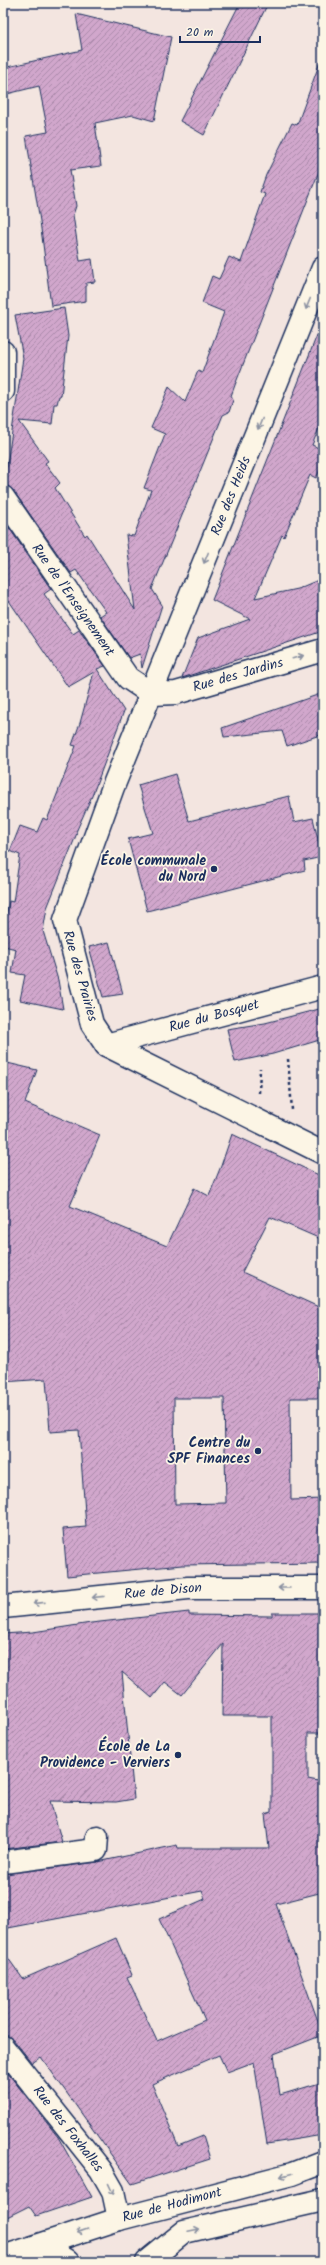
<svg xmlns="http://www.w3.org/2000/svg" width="326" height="2265" viewBox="0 0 326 2265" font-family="Kalam,sans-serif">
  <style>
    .building { fill: url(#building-hatch); stroke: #1b2f5e; fill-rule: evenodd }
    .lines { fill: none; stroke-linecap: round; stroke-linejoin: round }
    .minor-casing { stroke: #1b2f5e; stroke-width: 25 }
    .major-casing { stroke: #1b2f5e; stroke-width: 25 }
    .path { stroke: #1b2f5e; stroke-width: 2.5; stroke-dasharray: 3 3; stroke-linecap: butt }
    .minor { stroke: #fcf5e5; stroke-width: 22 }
    .major { stroke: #fcf5e5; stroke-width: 22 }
    .oneway { stroke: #8c92a2 }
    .poi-dot { fill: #1b2f5e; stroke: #fcf5e5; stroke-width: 1.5 }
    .labels { text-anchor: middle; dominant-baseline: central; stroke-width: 3.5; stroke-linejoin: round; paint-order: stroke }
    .street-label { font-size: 14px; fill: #1b2f5e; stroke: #fcf5e5 }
    .poi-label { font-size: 14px; font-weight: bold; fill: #1b2f5e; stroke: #fcf5e5; text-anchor: end }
  </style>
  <defs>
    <pattern id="building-hatch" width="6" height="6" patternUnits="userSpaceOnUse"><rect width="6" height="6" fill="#d1a7cc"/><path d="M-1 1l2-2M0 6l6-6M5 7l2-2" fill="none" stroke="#a988a9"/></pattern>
  </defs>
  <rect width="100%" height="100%" fill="#f3e5e0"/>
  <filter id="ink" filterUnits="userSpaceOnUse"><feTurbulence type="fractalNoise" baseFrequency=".025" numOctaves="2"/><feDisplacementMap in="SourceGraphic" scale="8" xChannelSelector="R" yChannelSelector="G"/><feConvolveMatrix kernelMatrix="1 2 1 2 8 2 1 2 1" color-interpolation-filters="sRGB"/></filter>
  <g filter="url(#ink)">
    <g class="building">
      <path d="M254 3H268L204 135 180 121 238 7Z"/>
      <path d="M76 14 171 37 154 121 133 115 95 123 101 166 70 170 76 206 73 215 80 261 92 259 95 282 86 283V301L51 306 40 221 26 136 48 132 39 86 3 95V68L82 50Z"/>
      <path d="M320 62 323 63V161L235 385 231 396 233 400 229 412 223 415 152 589 162 605 142 668 140 654 129 658 100 616 106 612 76 570 71 573 13 490 4 485 23 358 15 315 64 308 68 336 61 396H59L57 404H54L52 424 19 421 48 461 45 463 60 483 55 488 85 536 87 534 135 610 126 535 134 536 151 490 144 488 165 434 151 428 169 387 185 402 198 371 202 373 224 312 202 303 212 276 219 279 229 257 241 262 265 194 260 192 266 175 292 123 297 125Z"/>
      <path d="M321 325 323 326V419L312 445 323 450V464L316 478 310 475 284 537 282 535 255 598 297 589 323 578V631L182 678 198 638 250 619 212 600Z"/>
      <path d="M3 519 51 589 44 594 73 634 79 630 105 666 97 669 124 711 92 796 76 832 77 833 47 908 43 931 58 980 63 1009 20 1000 25 975 12 973 16 949 4 946 7 924 5 923 9 901 13 902 20 855 10 851 20 826 37 832 43 818 47 820 76 746 72 745 80 723 94 672 68 687 3 592Z"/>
      <path d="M323 693V734L287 746 282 731 224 737 222 728Z"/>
      <path d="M175 774 189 821 289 796 294 822 313 818 322 857 304 861 305 870 147 911 128 839 153 833 138 785Z"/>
      <path d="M109 942 123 994 103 997 89 947Z"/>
      <path d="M323 1008V1039L273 1054 235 1062 227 1029 265 1023Z"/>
      <path d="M3 1062 37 1070 25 1103 100 1135 70 1206 167 1246 194 1188 209 1196 221 1166 232 1134 323 1177V1240L270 1217 242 1272 323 1309V1398H290L291 1500 323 1499V1563L182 1565 67 1576 63 1529 86 1527 79 1430 50 1432 46 1379 3 1382ZM174 1398H224L226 1503 175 1504Z"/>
      <path d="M189 1612V1615L272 1616V1613H323V1733H308V1779L323 1782V1892L276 1904 323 2035 274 2054 280 2095 323 2082V2135L267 2144 254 2062 227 2072 219 2055 152 2084 178 2146 203 2136 210 2159 132 2184 41 2057 32 2063 13 2039 3 2035V1951L23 1979 116 1938 132 1975 127 1977 157 2041 205 2020 159 1919 205 1899 202 1891 3 1929V1874L98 1862 177 1845 178 1848H269L265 1814 272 1812V1716H222L223 1644 182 1695 165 1682 152 1698 122 1672 134 1799 116 1802 50 1801 62 1842 3 1849V1634L33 1632 91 1623Z"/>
      <path d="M3 2067 58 2137 92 2197 36 2216 29 2206 3 2219Z"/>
    </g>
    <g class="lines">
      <defs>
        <g id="minor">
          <path d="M323 268 113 787 65 920 92 1024 106 1045 323 1153"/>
          <path d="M3 352V391"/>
          <path d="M3 497 128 678 152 694"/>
          <path d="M152 694 176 693 323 650"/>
          <path d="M106 1045 323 987"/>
          <path d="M3 1607 188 1588H323"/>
          <path d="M3 1862 96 1850 97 1837"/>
          <path d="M3 2047 101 2170 113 2191 119 2219"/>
        </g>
        <g id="major">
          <path d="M28 2252C41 2253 59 2253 68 2262"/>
          <path d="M3 2257 119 2219 292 2174 323 2162"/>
          <path d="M147 2262 184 2232 323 2200"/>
        </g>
      </defs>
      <use href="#minor" class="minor-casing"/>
      <use href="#major" class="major-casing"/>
      <g class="path">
        <path d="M288 1059 292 1110"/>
        <path d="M259 1093 260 1068"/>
      </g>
      <use href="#minor" class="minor"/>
      <use href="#major" class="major"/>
    </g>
    <defs><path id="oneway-shaft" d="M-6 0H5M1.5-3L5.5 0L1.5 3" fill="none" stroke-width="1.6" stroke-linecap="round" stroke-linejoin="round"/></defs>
    <g class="oneway">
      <use href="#oneway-shaft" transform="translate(308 304) rotate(112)"/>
      <use href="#oneway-shaft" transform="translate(260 424) rotate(112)"/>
      <use href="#oneway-shaft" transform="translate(206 558) rotate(112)"/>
      <use href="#oneway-shaft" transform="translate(298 657) rotate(-16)"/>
      <use href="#oneway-shaft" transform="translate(284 1588) rotate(180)"/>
      <use href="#oneway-shaft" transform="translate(98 1597) rotate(174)"/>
      <use href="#oneway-shaft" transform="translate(39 1603) rotate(174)"/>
      <use href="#oneway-shaft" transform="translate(286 2175) rotate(165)"/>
      <use href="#oneway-shaft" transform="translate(111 2189) rotate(65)"/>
      <use href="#oneway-shaft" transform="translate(194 2230) rotate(-12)"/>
      <use href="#oneway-shaft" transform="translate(82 2231) rotate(161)"/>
    </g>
  </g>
  <g class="poi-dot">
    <circle cx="214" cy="869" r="4"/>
    <circle cx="258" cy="1451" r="4"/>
    <circle cx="178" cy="1755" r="4"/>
  </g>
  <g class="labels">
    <g class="street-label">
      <text transform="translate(231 496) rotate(-68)">Rue des Heids</text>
      <text transform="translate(73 600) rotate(55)">Rue de l'Enseignement</text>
      <text transform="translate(238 675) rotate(-16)">Rue des Jardins</text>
      <text transform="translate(80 976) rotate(74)">Rue des Prairies</text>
      <text transform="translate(214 1016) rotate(-15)">Rue du Bosquet</text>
      <text transform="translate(163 1591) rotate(-5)">Rue de Dison</text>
      <text transform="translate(68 2129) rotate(52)">Rue des Foxhalles</text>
      <text transform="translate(172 2205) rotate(-15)">Rue de Hodimont</text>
    </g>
    <g class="poi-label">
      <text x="206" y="861">École communale<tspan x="206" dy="16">du Nord</tspan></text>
      <text x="250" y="1443">Centre du<tspan x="250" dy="16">SPF Finances</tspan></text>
      <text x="170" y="1747">École de La<tspan x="170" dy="16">Providence - Verviers</tspan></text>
    </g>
  </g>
  <rect width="326" height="2265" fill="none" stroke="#fcf5e5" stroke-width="16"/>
  <rect x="8" y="8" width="310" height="2249" fill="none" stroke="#1b2f5e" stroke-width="1.5" filter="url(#ink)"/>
  <path d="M180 36v6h80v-6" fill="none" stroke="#1b2f5e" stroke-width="2"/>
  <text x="186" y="36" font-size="12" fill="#1b2f5e" stroke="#fcf5e5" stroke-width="3" paint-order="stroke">20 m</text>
</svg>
